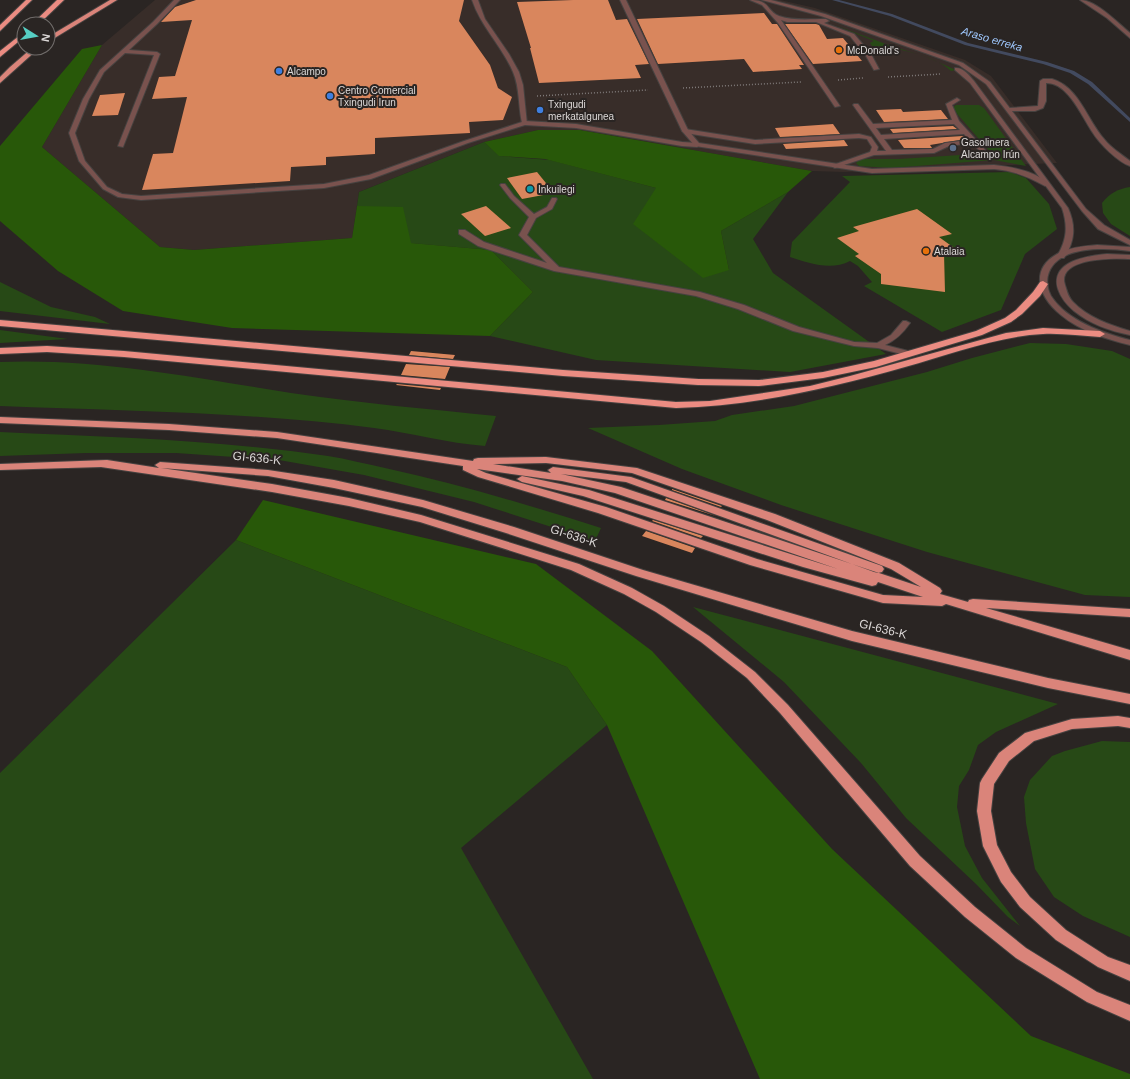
<svg xmlns="http://www.w3.org/2000/svg" width="1130" height="1079" viewBox="0 0 1130 1079" font-family="Helvetica,sans-serif">
  <style>
    .built { fill: #382d29 }
    .green { fill: #274916 }
    .forest { fill: #285809 }
    .lines { fill: none; stroke-linecap: round; stroke-linejoin: round }
    .stream { fill: #424a5f; fill-rule: evenodd }
    .building { fill: #d9865d }
    .service-casing { stroke: #464240; stroke-width: 2 }
    .minor-casing { stroke: #464240; stroke-width: 2 }
    .trunk-casing { stroke: #464240; stroke-width: 2 }
    .motorway-casing { stroke: #464240; stroke-width: 2 }
    .path { stroke: #7e7978; stroke-width: 1.5; stroke-dasharray: 1 2; stroke-linecap: butt }
    .service { fill: #79524e; fill-rule: evenodd }
    .minor { fill: #79524e; fill-rule: evenodd }
    .trunk { fill: #da847a; fill-rule: evenodd }
    .motorway { fill: #eb8c82; fill-rule: evenodd }
    .food-dot { fill: #e8710a; stroke: #2a2523; stroke-width: 1.5 }
    .shop-dot { fill: #3f7fe0; stroke: #2a2523; stroke-width: 1.5 }
    .service-dot { fill: #5c6f8a; stroke: #2a2523; stroke-width: 1.5 }
    .culture-dot { fill: #0f9aa8; stroke: #2a2523; stroke-width: 1.5 }
    .labels { text-anchor: middle; dominant-baseline: central; stroke-width: 4; stroke-linejoin: round; paint-order: stroke }
    .far-poi-label { font-size: 10px; fill: #dcd8d7; stroke: #2a2523; text-anchor: start }
    .far-water-label { font-size: 11px; font-style: italic; fill: #9fc7fd; stroke: #2a2523 }
    .street-label { font-size: 12px; fill: #dcd8d7; stroke: #2a2523 }
  </style>
  <rect width="100%" height="100%" fill="#2a2523"/>
  <path class="built" d="M155 0H780L815 8 965 60 991 76 1057 163 844 172 812 171 580 130H538L484 142 359 192 352 238 194 250 160 247 42 147 102 45Z"/>
  <g class="green">
    <path d="M835 25 891 46 924 56 956 70 951 71C934 55 895 47 872 46L870 43 874 41Z"/>
    <path d="M956 105H979L984 108 1026 166 994 160 891 168 859 166 856 163 860 159H899L991 153 952 108Z"/>
    <path d="M484 142 500 156 550 160 656 188 729 270 721 231 788 192 753 239 773 273 886 354 790 372 596 360 490 336 533 292 491 250 410 243 357 206 359 192Z"/>
    <path d="M1010 172 1026 178 1049 204 1057 229 1025 254 1001 310 942 332 864 286 872 282 858 266 850 261C831 271 808 263 790 257L792 242 850 182 842 176Z"/>
    <path d="M1130 187V236L1111 224 1103 213 1102 203C1110 193 1118 189 1130 187Z"/>
    <path d="M0 282 51 307 95 317 110 324 0 311Z"/>
    <path d="M0 330 68 339 0 343Z"/>
    <path d="M1030 343 1066 344 1112 351 1130 359V597L1085 595 927 552 781 505 682 469 588 428 659 425 715 421 732 415 794 406 927 372 972 358Z"/>
    <path d="M0 362C98 358 195 378 291 393 359 403 428 409 496 416L485 446C447 443 411 433 374 428 250 412 125 411 0 406Z"/>
    <path d="M0 432C109 437 219 440 328 456 347 459 366 464 385 468 458 484 529 505 601 528L595 541 474 502 364 475 279 460 176 453H86L0 456Z"/>
    <path d="M236 540 567 667 607 725 461 848 593 1079H0V773Z"/>
    <path d="M693 607 1058 704 996 732 978 745 969 770 959 786 957 807 965 846 982 878 1020 926 1008 917 976 884 906 818 861 763 784 682Z"/>
    <path d="M1102 741 1130 742V937L1083 916 1054 897 1035 869 1026 823 1024 797 1030 780 1052 756 1065 751Z"/>
  </g>
  <g class="forest">
    <path d="M102 45 42 147 160 247 194 250 352 238 357 206 403 207 411 243 491 250 533 292 490 336 232 328 123 311 58 271 0 221V146L82 49Z"/>
    <path d="M538 130H580L812 171 788 192 721 231 729 270 703 278 633 224 656 188 545 159 499 156 484 142Z"/>
    <path d="M263 500 536 564 652 651 832 849 1031 1036 1130 1074V1079H760L607 725 567 667 236 540Z"/>
  </g>
  <g class="lines">
    <path class="stream" d="M832 0H839L892 14 968 43 1047 62 1074 71 1092 82 1130 118V122L1088 84 1070 73 1043 64 965 45 890 16Z"/>
  </g>
  <g class="building">
    <path d="M196 0H464L459 21 490 65 498 88 512 97 503 120 469 122 470 133 375 138V154L326 157V165L291 167 290 181 142 190 153 154 173 153 187 97 152 99 159 77 175 76 192 20 161 22 175 7Z"/>
    <path d="M573 0H608L616 20 627 19 649 64 635 65 641 78 539 83 530 48H531L517 2Z"/>
    <path d="M764 13 772 24H777L804 65H799L802 69 753 72 744 59 658 64 637 19Z"/>
    <path d="M785 24H816L819 25 827 39 843 38 862 61 813 64Z"/>
    <path d="M125 93 118 115 92 116 100 95Z"/>
    <path d="M901 109 903 112 941 110 948 119 884 122 876 110Z"/>
    <path d="M833 124 840 134 780 137 775 128Z"/>
    <path d="M953 126 957 129 893 133 890 129Z"/>
    <path d="M963 136 966 139 930 145 932 148H904L898 140Z"/>
    <path d="M844 140 848 146 786 149 783 144Z"/>
    <path d="M537 172 554 193 522 199 507 178Z"/>
    <path d="M486 206 511 228 485 236 461 214Z"/>
    <path d="M917 209 952 234 939 237 957 250 944 253 945 292 881 284V274L855 256 859 254 837 238 859 231 853 227Z"/>
    <path d="M411 351 455 355 453 359 409 355Z"/>
    <path d="M406 364 450 367 445 379 401 375Z"/>
    <path d="M397 384 441 388 440 390 396 385Z"/>
    <path d="M672 489 722 506 721 507 672 490Z"/>
    <path d="M666 498 716 516 665 500Z"/>
    <path d="M653 520 703 536 701 538 652 521Z"/>
    <path d="M646 531 695 548 692 553 642 536Z"/>
  </g>
  <g class="lines">
    <defs>
      <g id="service">
        <path d="M174 0H180L157 24 129 50 157 52 160 54 123 147 118 146 154 55 125 53 104 72 89 99 75 133 85 161 107 187 122 194 141 196 324 184 369 175 464 141 525 121 576 124 682 142 697 143 700 145 697 147 682 146 576 128 525 125 468 143 371 179 324 188 141 200 118 197 103 189 79 161 69 133 83 99 100 70 153 22Z"/>
        <path d="M750 0C771 0 766 11 779 16 793 21 811 19 826 19L829 21 824 23 854 34 871 54 879 69 874 70 866 56 850 36 816 22H787L781 20 840 106 835 107 778 23 762 5Z"/>
        <path d="M762 0H771L825 14 963 63 990 82 1086 209 1104 225 1130 240V245L1098 229 1082 211 986 84 959 65 821 16Z"/>
        <path d="M955 68C963 67 969 75 974 81L1068 208C1076 226 1075 241 1064 258H1061L1057 256C1067 240 1068 226 1062 208L970 83 955 70Z"/>
        <path d="M957 98 960 100 952 105 959 121 986 151V153H982L972 143 949 146 934 153 874 155 835 168 833 167V165L870 152 872 147 867 139 859 138 755 144 685 133 682 131 685 129 755 140 859 134 871 137 878 147 877 151H886L853 105 854 104H858L873 124 952 120 946 104ZM954 124 960 130 881 135 876 128ZM964 134 969 140 945 143 933 149 892 150 884 139Z"/>
        <path d="M501 184H505L514 196 534 214 547 207 552 198H556L557 199 552 209 536 218 527 235 559 267 700 292 744 305 799 327 854 342 877 343 891 335 903 321H906L910 323C903 333 896 340 885 345L912 352 913 354 909 356 878 348 854 346 793 331 738 309 696 296 554 271 478 246 459 234V230H465L484 242 547 263 519 235 529 217 510 198 500 185Z"/>
      </g>
      <g id="minor">
        <path d="M472 0H478L485 19 509 54 519 72 523 85 527 124 522 123C518 106 520 88 513 72 502 46 481 27 472 0Z"/>
        <path d="M620 0H626L688 130 699 143 872 169 994 165C1013 167 1036 171 1050 185L1045 186C1027 176 1014 171 994 169L872 173 695 146 682 131Z"/>
        <path d="M1080 0C1096 0 1118 23 1130 33V38L1107 18Z"/>
        <path d="M1052 79C1079 87 1087 120 1104 139 1111 148 1121 154 1130 161V166C1118 162 1100 144 1093 133 1082 117 1068 82 1046 83V101L1043 108 1035 111H1007V109L1009 108 1038 106 1040 81 1043 79Z"/>
        <path d="M1097 245 1130 247V251C1107 248 1060 245 1049 272 1046 279 1047 289 1051 296 1067 321 1103 333 1130 340V345C1106 339 1080 331 1061 315 1037 296 1029 267 1061 252 1073 247 1085 246 1097 245Z"/>
        <path d="M1107 254 1130 255V259C1115 258 1056 257 1065 285 1067 291 1068 297 1073 302 1087 317 1110 325 1130 331V335C1110 331 1090 324 1074 311 1067 305 1061 298 1058 289 1050 261 1087 256 1107 254Z"/>
      </g>
      <g id="trunk">
        <path d="M110 0H117L48 42V37Z"/>
        <path d="M32 48H39L0 83V77L10 67Z"/>
        <path d="M0 417 169 424 277 432 473 461 474 459 478 458 546 457 637 468 775 514 899 563 940 588 942 591 940 594 968 602 969 600 973 599 1130 609V617L986 608 1130 650V660L946 604 942 606 883 603 750 565 598 513 478 477 463 470V466L277 438 169 430 0 423ZM546 463 632 473 767 520 891 569 921 587 621 487 561 474 626 482 874 572 878 573 882 572 884 569 882 566 631 477 553 467 548 470 551 473 493 464ZM477 469 562 481 615 493 838 569 589 490 522 476 517 479 522 482 583 496 803 567 872 586 876 585 878 582 923 597 883 595 757 559 606 507 486 473Z"/>
        <path d="M107 460 159 468 155 465 160 462 268 470 334 480 423 500 514 527 643 570 852 631 1048 678 1130 694V704L1048 688 852 641 636 576 506 533 422 507 334 488 268 476 161 468 272 484 349 498 421 515 579 564 632 588 664 606 709 636 755 672 788 705 920 856 975 907 1026 948 1097 992 1130 1005V1021L1087 1002 1016 958 965 917 910 866 780 713 747 678 701 642 656 612 624 594 571 570 420 522 349 506 272 492 101 467 0 470V464Z"/>
        <path d="M1118 716 1130 718V728L1118 726 1072 729 1034 741 1009 761 994 784 991 811 997 845 1011 872 1030 897 1066 930 1108 957 1130 965V981L1098 967 1056 940 1020 907 1001 882 983 846 977 811 980 783 982 779 999 753 1025 733 1072 719Z"/>
      </g>
      <g id="motorway">
        <path d="M26 0H32L0 31V25Z"/>
        <path d="M57 0H64L39 24H32Z"/>
        <path d="M24 32V37L0 57V51Z"/>
        <path d="M1043 281 1048 284 1040 296 1022 314 1011 322 982 335 876 367 823 378 759 386 698 385 563 376 0 326V320L563 370 698 379 759 380 823 372 874 361 976 331 1005 318 1016 310 1033 292 1040 282Z"/>
        <path d="M1043 328 1100 331 1105 334 1100 337C1081 336 1061 333 1043 334 998 336 948 355 905 367 830 388 754 406 676 408L124 357 47 352 0 354V348L47 346 124 351 676 402 710 401 810 386 850 376 1006 333Z"/>
      </g>
    </defs>
    <use href="#service" class="service-casing"/>
    <use href="#minor" class="minor-casing"/>
    <use href="#trunk" class="trunk-casing"/>
    <use href="#motorway" class="motorway-casing"/>
    <g class="path">
      <path d="M888 77 941 74"/>
      <path d="M838 80 863 78"/>
      <path d="M683 88 801 82"/>
      <path d="M537 96 648 90"/>
    </g>
    <use href="#service" class="service"/>
    <use href="#minor" class="minor"/>
    <use href="#trunk" class="trunk"/>
    <use href="#motorway" class="motorway"/>
  </g>
  <g class="food-dot">
    <circle cx="839" cy="50" r="4"/>
    <circle cx="926" cy="251" r="4"/>
  </g>
  <g class="shop-dot">
    <circle cx="279" cy="71" r="4"/>
    <circle cx="330" cy="96" r="4"/>
    <circle cx="540" cy="110" r="4"/>
  </g>
  <circle class="service-dot" cx="953" cy="148" r="4"/>
  <circle class="culture-dot" cx="530" cy="189" r="4"/>
  <g class="labels">
    <g class="far-poi-label">
      <text x="847" y="50">McDonald's</text>
      <text x="287" y="71">Alcampo</text>
      <text x="338" y="90">Centro Comercial<tspan x="338" dy="12">Txingudi Irun</tspan></text>
      <text x="548" y="104">Txingudi<tspan x="548" dy="12">merkatalgunea</tspan></text>
      <text x="961" y="142">Gasolinera<tspan x="961" dy="12">Alcampo Irún</tspan></text>
      <text x="538" y="189">Inkuilegi</text>
      <text x="934" y="251">Atalaia</text>
    </g>
    <g class="far-water-label">
      <text transform="translate(992 39) rotate(16)">Araso erreka</text>
    </g>
    <g class="street-label">
      <text transform="translate(257 458) rotate(6)">GI-636-K</text>
      <text transform="translate(574 536) rotate(18)">GI-636-K</text>
      <text transform="translate(883 629) rotate(14)">GI-636-K</text>
    </g>
  </g>
  <g transform="translate(36 36) rotate(101)"><circle r="19" fill="#2a2523" stroke="#716d6b"/>
  <path d="M0-3L7 15L0 10L-7 15Z" fill="#56cec3"/>
  <text y="-6" font-size="11" font-weight="bold" text-anchor="middle" fill="#dcd8d7">N</text>
  </g>
</svg>
